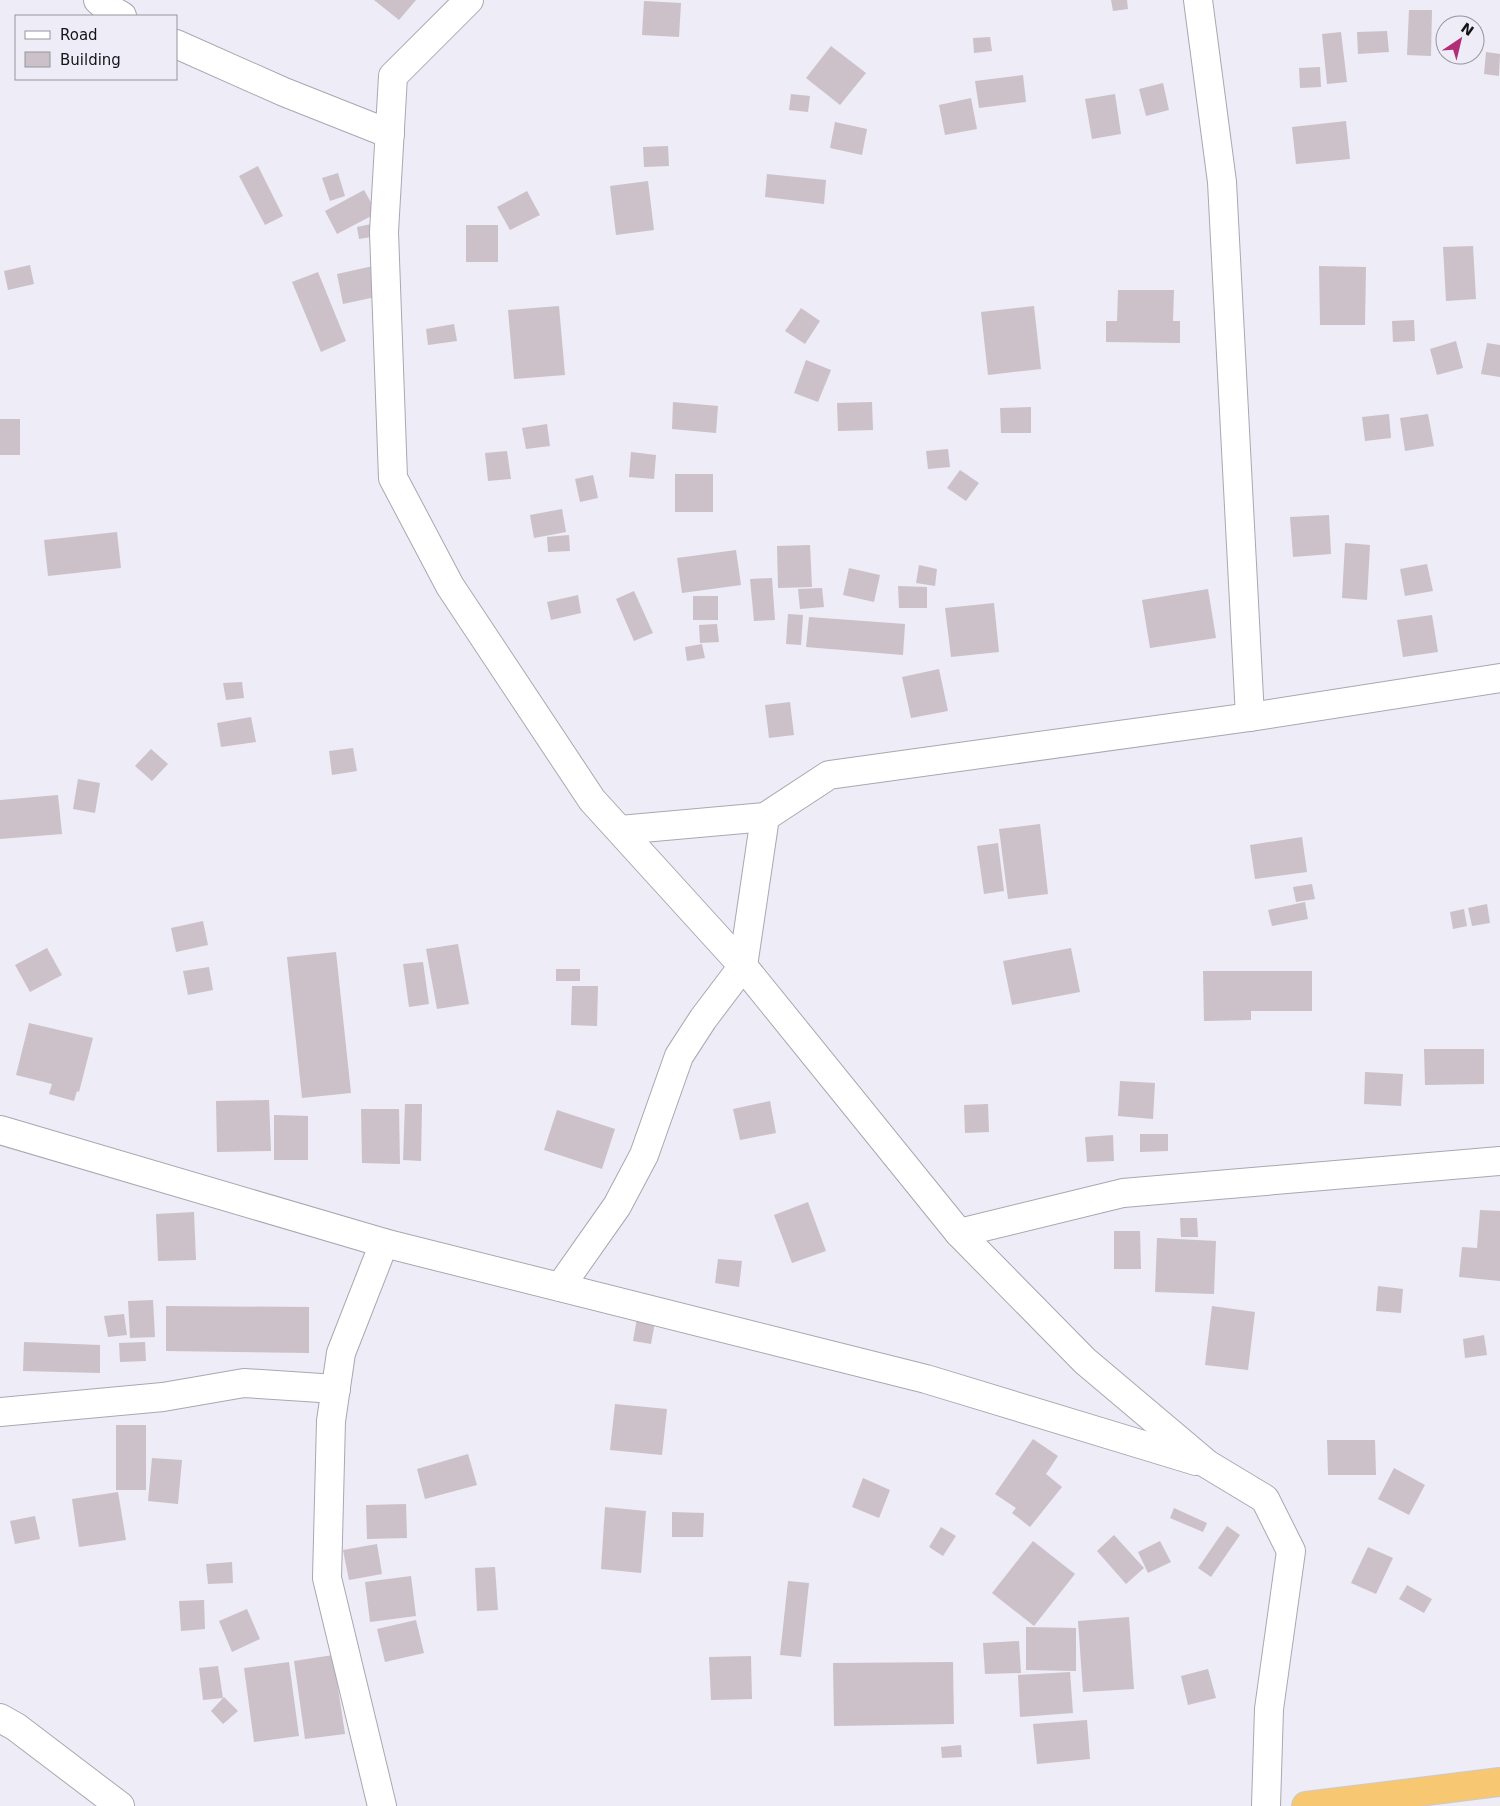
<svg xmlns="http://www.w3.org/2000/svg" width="1500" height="1806" viewBox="0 0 1500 1806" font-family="'DejaVu Sans',sans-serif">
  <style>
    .building { fill: #ccc1c8 }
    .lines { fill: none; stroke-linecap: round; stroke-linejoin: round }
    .minor-casing { stroke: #a9a7b2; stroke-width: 30 }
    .highway-casing { stroke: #cbcbcc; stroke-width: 30 }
    .minor { stroke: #fff; stroke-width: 28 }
    .highway { stroke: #f7c772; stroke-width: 28 }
  </style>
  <rect width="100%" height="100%" fill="#edecf7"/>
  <g class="building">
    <path d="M374 0H416L399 20Z"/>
    <path d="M1111 0H1127L1128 9 1113 11Z"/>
    <path d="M644 1 681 3 679 37 642 35Z"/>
    <path d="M1409 10H1432L1431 56 1407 55Z"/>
    <path d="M1387 31 1389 52 1358 54 1357 32Z"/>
    <path d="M1341 32 1347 82 1327 84 1322 34Z"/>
    <path d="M990 37 992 51 974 53 973 38Z"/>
    <path d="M831 46 866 73 840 105 806 78Z"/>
    <path d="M1486 52 1500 54 1499 76 1484 74Z"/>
    <rect x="1447" y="55" width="13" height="4"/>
    <path d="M1320 67 1321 87 1300 88 1299 68Z"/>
    <path d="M1023 75 1026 102 979 108 975 81Z"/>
    <path d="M1163 83 1169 110 1146 116 1139 89Z"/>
    <path d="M791 94 810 96 808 112 789 110Z"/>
    <path d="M1115 94 1121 134 1092 139 1085 99Z"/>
    <path d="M971 98 977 129 945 135 939 105Z"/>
    <path d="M1346 121 1350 159 1296 164 1292 127Z"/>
    <path d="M835 122 867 129 862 155 830 148Z"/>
    <path d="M668 146 669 166 644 167 643 147Z"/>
    <path d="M258 166 283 216 265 225 239 176Z"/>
    <path d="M338 173 345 196 330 201 322 178Z"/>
    <path d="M767 174 826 180 824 204 765 197Z"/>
    <path d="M648 181 654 230 616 235 610 186Z"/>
    <path d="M364 190 377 213 337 234 325 211Z"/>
    <path d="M527 191 540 215 510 230 497 207Z"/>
    <path d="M376 223 378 236 359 239 357 227Z"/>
    <rect x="466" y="225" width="32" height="37"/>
    <path d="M1473 246 1476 299 1446 301 1443 247Z"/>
    <path d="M30 265 34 284 8 290 4 271Z"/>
    <path d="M373 266 380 296 343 304 337 274Z"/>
    <path d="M1319 266 1366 267 1365 325H1320Z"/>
    <path d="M318 272 346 341 321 352 292 282Z"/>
    <path d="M1118 290H1174L1173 321H1180V343L1106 342V321H1117Z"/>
    <path d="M559 306 565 375 514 379 508 310Z"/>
    <path d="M1034 306 1041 369 988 375 981 312Z"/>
    <path d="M801 308 820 321 805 344 785 331Z"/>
    <path d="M1414 320 1415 341 1393 342 1392 321Z"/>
    <path d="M454 324 457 341 428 345 426 329Z"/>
    <path d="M1456 341 1463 368 1437 375 1430 349Z"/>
    <path d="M1487 343 1500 345V377L1481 374Z"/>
    <path d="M806 360 831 370 818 402 794 393Z"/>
    <path d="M673 402 718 406 716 433 672 429Z"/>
    <path d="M872 402 873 430 838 431 837 403Z"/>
    <path d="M1031 407V433H1001L1000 408Z"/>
    <path d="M1389 414 1391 438 1365 441 1362 417Z"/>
    <path d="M1428 414 1434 446 1405 451 1400 418Z"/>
    <rect x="0" y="419" width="20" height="36"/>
    <path d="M547 424 550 446 526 449 522 428Z"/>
    <path d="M948 449 950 467 928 469 926 451Z"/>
    <path d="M507 451 511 479 488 481 485 453Z"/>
    <path d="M631 452 656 455 654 479 629 477Z"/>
    <path d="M960 470 979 483 966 501 947 488Z"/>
    <rect x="675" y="474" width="38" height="38"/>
    <path d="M593 475 598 498 580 502 575 479Z"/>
    <path d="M562 509 566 532 534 538 530 515Z"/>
    <path d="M1329 515 1331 554 1293 557 1290 517Z"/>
    <path d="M117 532 121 568 48 576 44 540Z"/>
    <path d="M569 535 570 551 548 552 547 537Z"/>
    <path d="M1345 543 1370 545 1367 600 1342 598Z"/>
    <path d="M810 545 812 587 778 588 777 546Z"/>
    <path d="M736 550 741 585 682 593 677 558Z"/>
    <path d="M1427 564 1433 591 1405 596 1400 569Z"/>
    <path d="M919 565 937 569 935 586 916 583Z"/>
    <path d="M849 568 880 575 874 602 843 595Z"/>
    <path d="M772 578 775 620 754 621 750 579Z"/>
    <path d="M898 586 927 587V608H899Z"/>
    <path d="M822 588 824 607 800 609 798 589Z"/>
    <path d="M1208 589 1216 638 1150 648 1142 600Z"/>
    <path d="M634 591 653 633 634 641 616 599Z"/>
    <path d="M578 595 581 613 551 620 547 602Z"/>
    <rect x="693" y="596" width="25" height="24"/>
    <path d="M994 603 999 652 951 657 945 608Z"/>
    <path d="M788 614 803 615 801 645 786 644Z"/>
    <path d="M1432 615 1438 652 1403 657 1397 620Z"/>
    <path d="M809 617 905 624 903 655 806 647Z"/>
    <path d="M717 624 719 642 700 643 699 625Z"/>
    <path d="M702 644 705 658 687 661 685 647Z"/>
    <path d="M939 669 948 711 911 718 902 677Z"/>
    <path d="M242 682 244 698 226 700 223 683Z"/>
    <path d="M790 702 794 735 769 738 765 705Z"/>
    <path d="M251 717 256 742 221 747 217 723Z"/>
    <path d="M353 748 357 771 332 775 329 751Z"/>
    <path d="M151 749 168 764 152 781 135 766Z"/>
    <path d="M78 779 100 783 95 813 73 809Z"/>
    <path d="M58 795 62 834 0 839V800Z"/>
    <path d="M1040 824 1048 894 1008 899 999 829Z"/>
    <path d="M1302 837 1307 872 1255 879 1250 845Z"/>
    <path d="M998 843 1004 891 984 894 977 846Z"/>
    <path d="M1312 884 1315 899 1296 902 1293 887Z"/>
    <path d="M1305 902 1308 919 1272 926 1268 910Z"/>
    <path d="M1487 904 1490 923 1472 926 1468 908Z"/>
    <path d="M1464 909 1467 926 1453 929 1450 912Z"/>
    <path d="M203 921 208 945 176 952 171 928Z"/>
    <path d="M458 944 469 1004 437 1009 426 949Z"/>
    <path d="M47 948 62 975 30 992 15 965Z"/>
    <path d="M1071 948 1080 992 1012 1005 1003 961Z"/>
    <path d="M336 952 351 1093 302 1098 287 957Z"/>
    <path d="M423 962 429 1004 409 1007 403 964Z"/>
    <path d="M209 967 213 990 188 995 183 971Z"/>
    <rect x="556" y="969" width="24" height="12"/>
    <path d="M1203 971H1312V1011H1251V1020L1204 1021Z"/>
    <path d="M572 986H598L597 1026 571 1025Z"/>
    <path d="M29 1023 93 1038 79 1092 77 1091 74 1101 49 1094 52 1084 16 1075Z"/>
    <path d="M1424 1049H1484V1084L1425 1085Z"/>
    <path d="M1365 1072 1403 1074 1401 1106 1364 1104Z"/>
    <path d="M1120 1081 1155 1083 1153 1119 1118 1116Z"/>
    <path d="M269 1100 271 1151 217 1152 216 1101Z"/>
    <path d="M770 1101 776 1133 740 1140 733 1109Z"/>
    <path d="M405 1104H422L421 1161 403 1160Z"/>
    <path d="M988 1104 989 1132 965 1133 964 1105Z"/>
    <path d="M361 1109H399L400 1164 362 1163Z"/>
    <path d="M557 1110 615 1129 602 1169 544 1150Z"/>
    <path d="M274 1115 308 1116V1160H274Z"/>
    <path d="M1140 1134H1168V1151L1140 1152Z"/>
    <path d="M1113 1135 1114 1161 1087 1162 1085 1137Z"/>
    <path d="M808 1202 826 1251 792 1263 774 1215Z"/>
    <path d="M1480 1210 1500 1211V1281L1459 1277 1462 1247 1477 1248Z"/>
    <path d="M194 1212 196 1260 158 1261 156 1214Z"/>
    <path d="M1180 1218H1197L1198 1237H1181Z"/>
    <path d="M1114 1231H1140L1141 1269H1114Z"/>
    <path d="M1157 1238 1216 1241 1214 1294 1155 1292Z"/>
    <path d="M718 1259 742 1261 739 1287 715 1283Z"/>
    <path d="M1378 1286 1403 1289 1401 1313 1376 1311Z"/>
    <path d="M153 1300 155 1337 130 1338 128 1301Z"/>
    <path d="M166 1306 309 1307V1353L166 1351Z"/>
    <path d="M1212 1306 1255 1312 1248 1370 1205 1365Z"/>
    <path d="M124 1314 127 1335 108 1337 104 1316Z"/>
    <path d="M637 1318 655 1322 651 1344 633 1341Z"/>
    <path d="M1484 1335 1487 1355 1465 1358 1463 1339Z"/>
    <path d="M24 1342 100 1345V1373L23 1371Z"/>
    <path d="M145 1342 146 1361 120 1362 119 1343Z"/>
    <path d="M615 1404 667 1409 662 1455 610 1450Z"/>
    <rect x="116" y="1425" width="30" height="65"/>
    <path d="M1033 1439 1058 1456 1046 1474 1062 1487 1030 1527 1012 1513 1016 1508 995 1494Z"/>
    <path d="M1327 1440H1375L1376 1475H1328Z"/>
    <path d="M468 1454 477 1485 425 1499 417 1469Z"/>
    <path d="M152 1458 182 1460 178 1504 148 1501Z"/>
    <path d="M1394 1468 1425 1485 1409 1515 1378 1499Z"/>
    <path d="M863 1478 890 1490 879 1518 852 1507Z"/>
    <path d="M118 1492 126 1540 79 1547 72 1499Z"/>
    <path d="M406 1504 407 1538 367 1539 366 1505Z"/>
    <path d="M605 1507 646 1511 641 1573 601 1569Z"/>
    <path d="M1174 1508 1207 1523 1203 1532 1170 1518Z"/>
    <path d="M672 1512 704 1513 703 1537H672Z"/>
    <path d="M35 1516 40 1539 15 1544 10 1521Z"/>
    <path d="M1227 1526 1240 1535 1211 1577 1198 1568Z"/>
    <path d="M941 1527 956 1536 943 1556 929 1547Z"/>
    <path d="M1114 1535 1144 1568 1126 1584 1097 1551Z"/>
    <path d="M1033 1541 1075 1574 1034 1626 992 1593Z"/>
    <path d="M1160 1541 1171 1562 1148 1573 1138 1552Z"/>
    <path d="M377 1544 382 1574 349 1580 343 1550Z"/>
    <path d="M1368 1547 1393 1558 1376 1594 1351 1583Z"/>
    <path d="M232 1562 233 1583 208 1584 206 1564Z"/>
    <path d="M495 1567 498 1610 477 1611 475 1568Z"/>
    <path d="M411 1576 416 1616 370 1622 365 1582Z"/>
    <path d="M788 1581 809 1583 801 1657 780 1655Z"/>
    <path d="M1407 1585 1432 1599 1424 1613 1399 1599Z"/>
    <path d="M204 1600 205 1629 181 1631 179 1601Z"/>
    <path d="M247 1609 260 1639 232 1652 219 1621Z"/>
    <path d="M1129 1617 1134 1689 1083 1692 1078 1621Z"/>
    <path d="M416 1620 424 1653 385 1662 377 1629Z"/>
    <path d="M1026 1627 1076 1628V1671L1026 1670Z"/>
    <path d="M1019 1641 1021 1673 985 1674 983 1643Z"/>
    <path d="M333 1655 345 1734 305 1739 294 1661Z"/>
    <path d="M751 1656 752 1699 711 1700 709 1657Z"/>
    <path d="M289 1662 299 1736 254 1742 244 1668Z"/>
    <path d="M953 1662 954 1724 834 1726 833 1663Z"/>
    <path d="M218 1666 223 1698 203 1700 199 1668Z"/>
    <path d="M1208 1669 1216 1698 1188 1705 1181 1676Z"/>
    <path d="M1070 1672 1073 1713 1020 1717 1018 1675Z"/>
    <path d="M224 1697 238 1711 223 1724 211 1711Z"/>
    <path d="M1087 1720 1090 1759 1037 1764 1033 1724Z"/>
    <path d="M961 1745 962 1757 942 1758 941 1747Z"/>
  </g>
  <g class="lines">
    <defs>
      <g id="minor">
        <path d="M98 0 105 6 122 16"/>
        <path d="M469 0 393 76 384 232 393 478 450 586 592 800 743 966 959 1233 1085 1361 1207 1464 1265 1499 1291 1551 1269 1709 1266 1806"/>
        <path d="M1198 0 1222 182 1250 717"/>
        <path d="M176 44 284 92 390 134"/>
        <path d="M620 830 765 817"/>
        <path d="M0 1130 384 1243 926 1379 1196 1461"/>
        <path d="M959 1233 1123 1193 1500 1161"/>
        <path d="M560 1287 617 1206 644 1155 679 1056 703 1019 743 966 765 817 829 775 1250 717 1500 678"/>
        <path d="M0 1412 163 1397 244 1383 336 1389"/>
        <path d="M0 1718 16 1727 120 1806"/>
        <path d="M382 1806 327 1578 331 1421 341 1353 384 1243"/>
      </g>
      <path id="highway" d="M1306 1806 1500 1782"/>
    </defs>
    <use href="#minor" class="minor-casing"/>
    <use href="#highway" class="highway-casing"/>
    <use href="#minor" class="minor"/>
    <use href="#highway" class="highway"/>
  </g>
  <rect x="15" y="15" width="162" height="65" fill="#edecf7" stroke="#96959d"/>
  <rect x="25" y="31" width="25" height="8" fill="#ffffff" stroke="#96959d"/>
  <text x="60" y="40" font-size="15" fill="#141317">Road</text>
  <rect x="25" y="52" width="25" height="15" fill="#ccc1c8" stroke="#96959d"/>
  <text x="60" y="65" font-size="15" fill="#141317">Building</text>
  <g transform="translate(1460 40) rotate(35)"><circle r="24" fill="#edecf7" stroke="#96959d"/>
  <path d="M0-4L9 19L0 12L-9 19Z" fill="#b12d75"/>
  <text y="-8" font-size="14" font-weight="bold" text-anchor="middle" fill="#141317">N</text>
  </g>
</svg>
